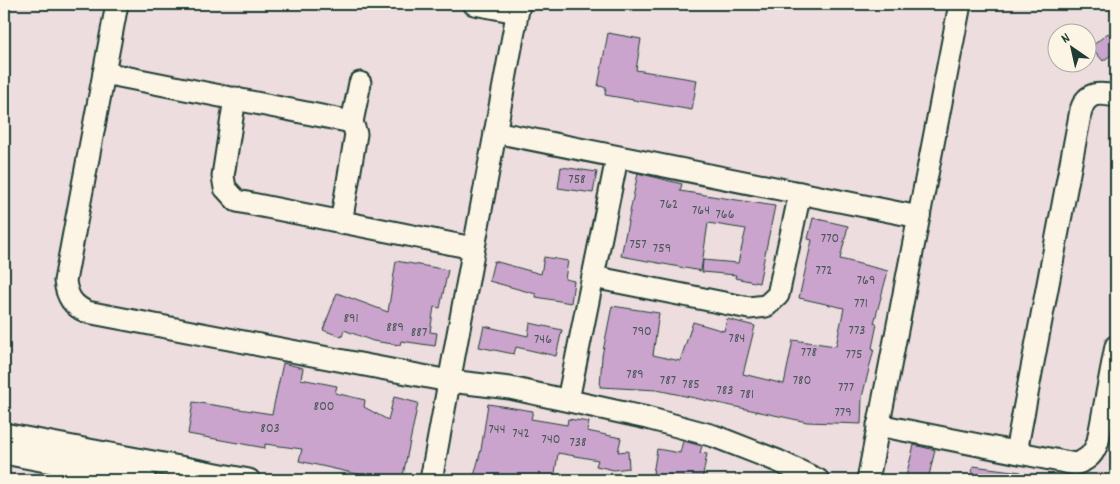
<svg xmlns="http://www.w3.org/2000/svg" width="1120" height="484" viewBox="0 0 1120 484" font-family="Dekko,sans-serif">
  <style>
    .building { fill: #caa4cc; stroke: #1f3d34 }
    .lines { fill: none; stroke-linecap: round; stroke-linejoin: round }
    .minor-casing { stroke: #1f3d34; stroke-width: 25 }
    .minor { stroke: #fcf5e5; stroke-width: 21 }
    .labels { text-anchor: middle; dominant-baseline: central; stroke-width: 5; stroke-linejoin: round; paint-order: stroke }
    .number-label { font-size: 14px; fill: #4a575a }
  </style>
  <rect width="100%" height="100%" fill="#edddde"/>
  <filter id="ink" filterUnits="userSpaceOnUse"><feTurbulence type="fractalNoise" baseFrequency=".02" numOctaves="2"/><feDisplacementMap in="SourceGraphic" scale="10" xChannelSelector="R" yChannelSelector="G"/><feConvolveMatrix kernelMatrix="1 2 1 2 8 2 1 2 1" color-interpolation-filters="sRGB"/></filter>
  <g filter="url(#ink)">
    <g class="building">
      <path d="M608 33 641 39 636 70 697 80 692 110 605 95 606 87 598 86Z"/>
      <path d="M1108 33 1116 42V51L1103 61 1091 47Z"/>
      <path d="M561 167 597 172 593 193 558 188Z"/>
      <path d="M638 173 682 184 680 191 775 206 759 283 735 278 736 275 702 272 703 260 738 263 746 229 708 223 701 271 621 256Z"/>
      <path d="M813 218 848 226 840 259 888 271 874 323 877 324 872 348 874 349 862 397 861 424 807 422 657 390 600 387 602 356 612 306 659 313 653 355 680 361 693 322 724 331 727 319 755 326 743 374 784 384 793 340 836 346 844 308 799 298 812 240 808 239Z"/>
      <path d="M544 257 568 261 565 279 574 281 571 303 536 297V294L489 281 494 261 541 274Z"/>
      <path d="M396 261 448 270 440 308 434 307 430 332 437 333 435 346 401 341 400 345 373 341 344 330 342 337 323 330 337 293 388 312Z"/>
      <path d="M530 323 562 330 556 356 516 347 514 354 479 347 484 326 528 336Z"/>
      <path d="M283 363 303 368 301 379 337 386 335 393 365 400 364 407 388 420 394 397 418 403 402 480H384L299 461 302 449 265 444V448L188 434 193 402 272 414Z"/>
      <path d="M488 404 533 411 531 419 567 425 568 419 589 422 587 431 621 438 618 452 628 451 629 468 614 470 596 466 598 460 558 453 554 480H473L481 450Z"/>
      <path d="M683 441 702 446 700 453 707 454 702 480H675L676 478 653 474 657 449 680 453Z"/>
      <path d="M914 445 935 450 928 480H905Z"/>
      <path d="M973 466 1021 472V480H971Z"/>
    </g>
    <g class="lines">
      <defs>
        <g id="minor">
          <path d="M117 4 65 281C67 297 73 306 87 312L449 381 510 388 647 418 714 436 778 461 818 480"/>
          <path d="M474 4 517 12"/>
          <path d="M104 73 352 122 356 134 341 223"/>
          <path d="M235 98 223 176 225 188 237 201 473 248"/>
          <path d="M352 122 360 83"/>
          <path d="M495 132 919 217"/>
          <path d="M593 277 749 308 766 306 778 295 800 193"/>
          <path d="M568 400 617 158"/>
          <path d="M878 425 1075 464C1088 460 1094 454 1098 441L1116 346"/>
          <path d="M4 434 249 480"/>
          <path d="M1016 452 1081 110C1087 91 1100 93 1116 96"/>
          <path d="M4 453 145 480"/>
          <path d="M431 480 519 4"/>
          <path d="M868 480 960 4"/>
        </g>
      </defs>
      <use href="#minor" class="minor-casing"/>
      <use href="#minor" class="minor"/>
    </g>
  </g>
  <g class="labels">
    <g class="number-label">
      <text x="577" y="180">758</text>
      <text x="669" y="205">762</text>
      <text x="701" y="211">764</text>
      <text x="725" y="215">766</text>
      <text x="830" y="239">770</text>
      <text x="638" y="245">757</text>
      <text x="662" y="249">759</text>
      <text x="824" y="271">772</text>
      <text x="866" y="281">769</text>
      <text x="861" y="304">771</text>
      <text x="351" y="319">891</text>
      <text x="395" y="328">889</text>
      <text x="857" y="331">773</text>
      <text x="642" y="332">790</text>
      <text x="419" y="333">887</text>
      <text x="737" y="339">784</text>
      <text x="543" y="340">746</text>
      <text x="809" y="353">778</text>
      <text x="854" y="355">775</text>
      <text x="635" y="375">789</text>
      <text x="668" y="381">787</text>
      <text x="802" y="381">780</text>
      <text x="691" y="385">785</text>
      <text x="846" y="388">777</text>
      <text x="725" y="391">783</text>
      <text x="747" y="395">781</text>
      <text x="324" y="407">800</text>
      <text x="843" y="413">779</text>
      <text x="270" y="429">803</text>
      <text x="497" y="430">744</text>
      <text x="521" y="434">742</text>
      <text x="551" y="440">740</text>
      <text x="578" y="443">738</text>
    </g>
  </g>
  <rect width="1120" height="484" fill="none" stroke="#fcf5e5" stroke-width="20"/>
  <rect x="10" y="10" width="1100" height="464" fill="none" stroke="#1f3d34" stroke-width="2" filter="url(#ink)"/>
  <g transform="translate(1072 48) rotate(326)"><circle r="24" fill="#fcf5e5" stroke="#a4ab9e"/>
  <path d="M0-4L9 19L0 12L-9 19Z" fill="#1f3d34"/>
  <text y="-8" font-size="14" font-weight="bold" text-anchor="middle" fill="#1f3d34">N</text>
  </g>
</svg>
